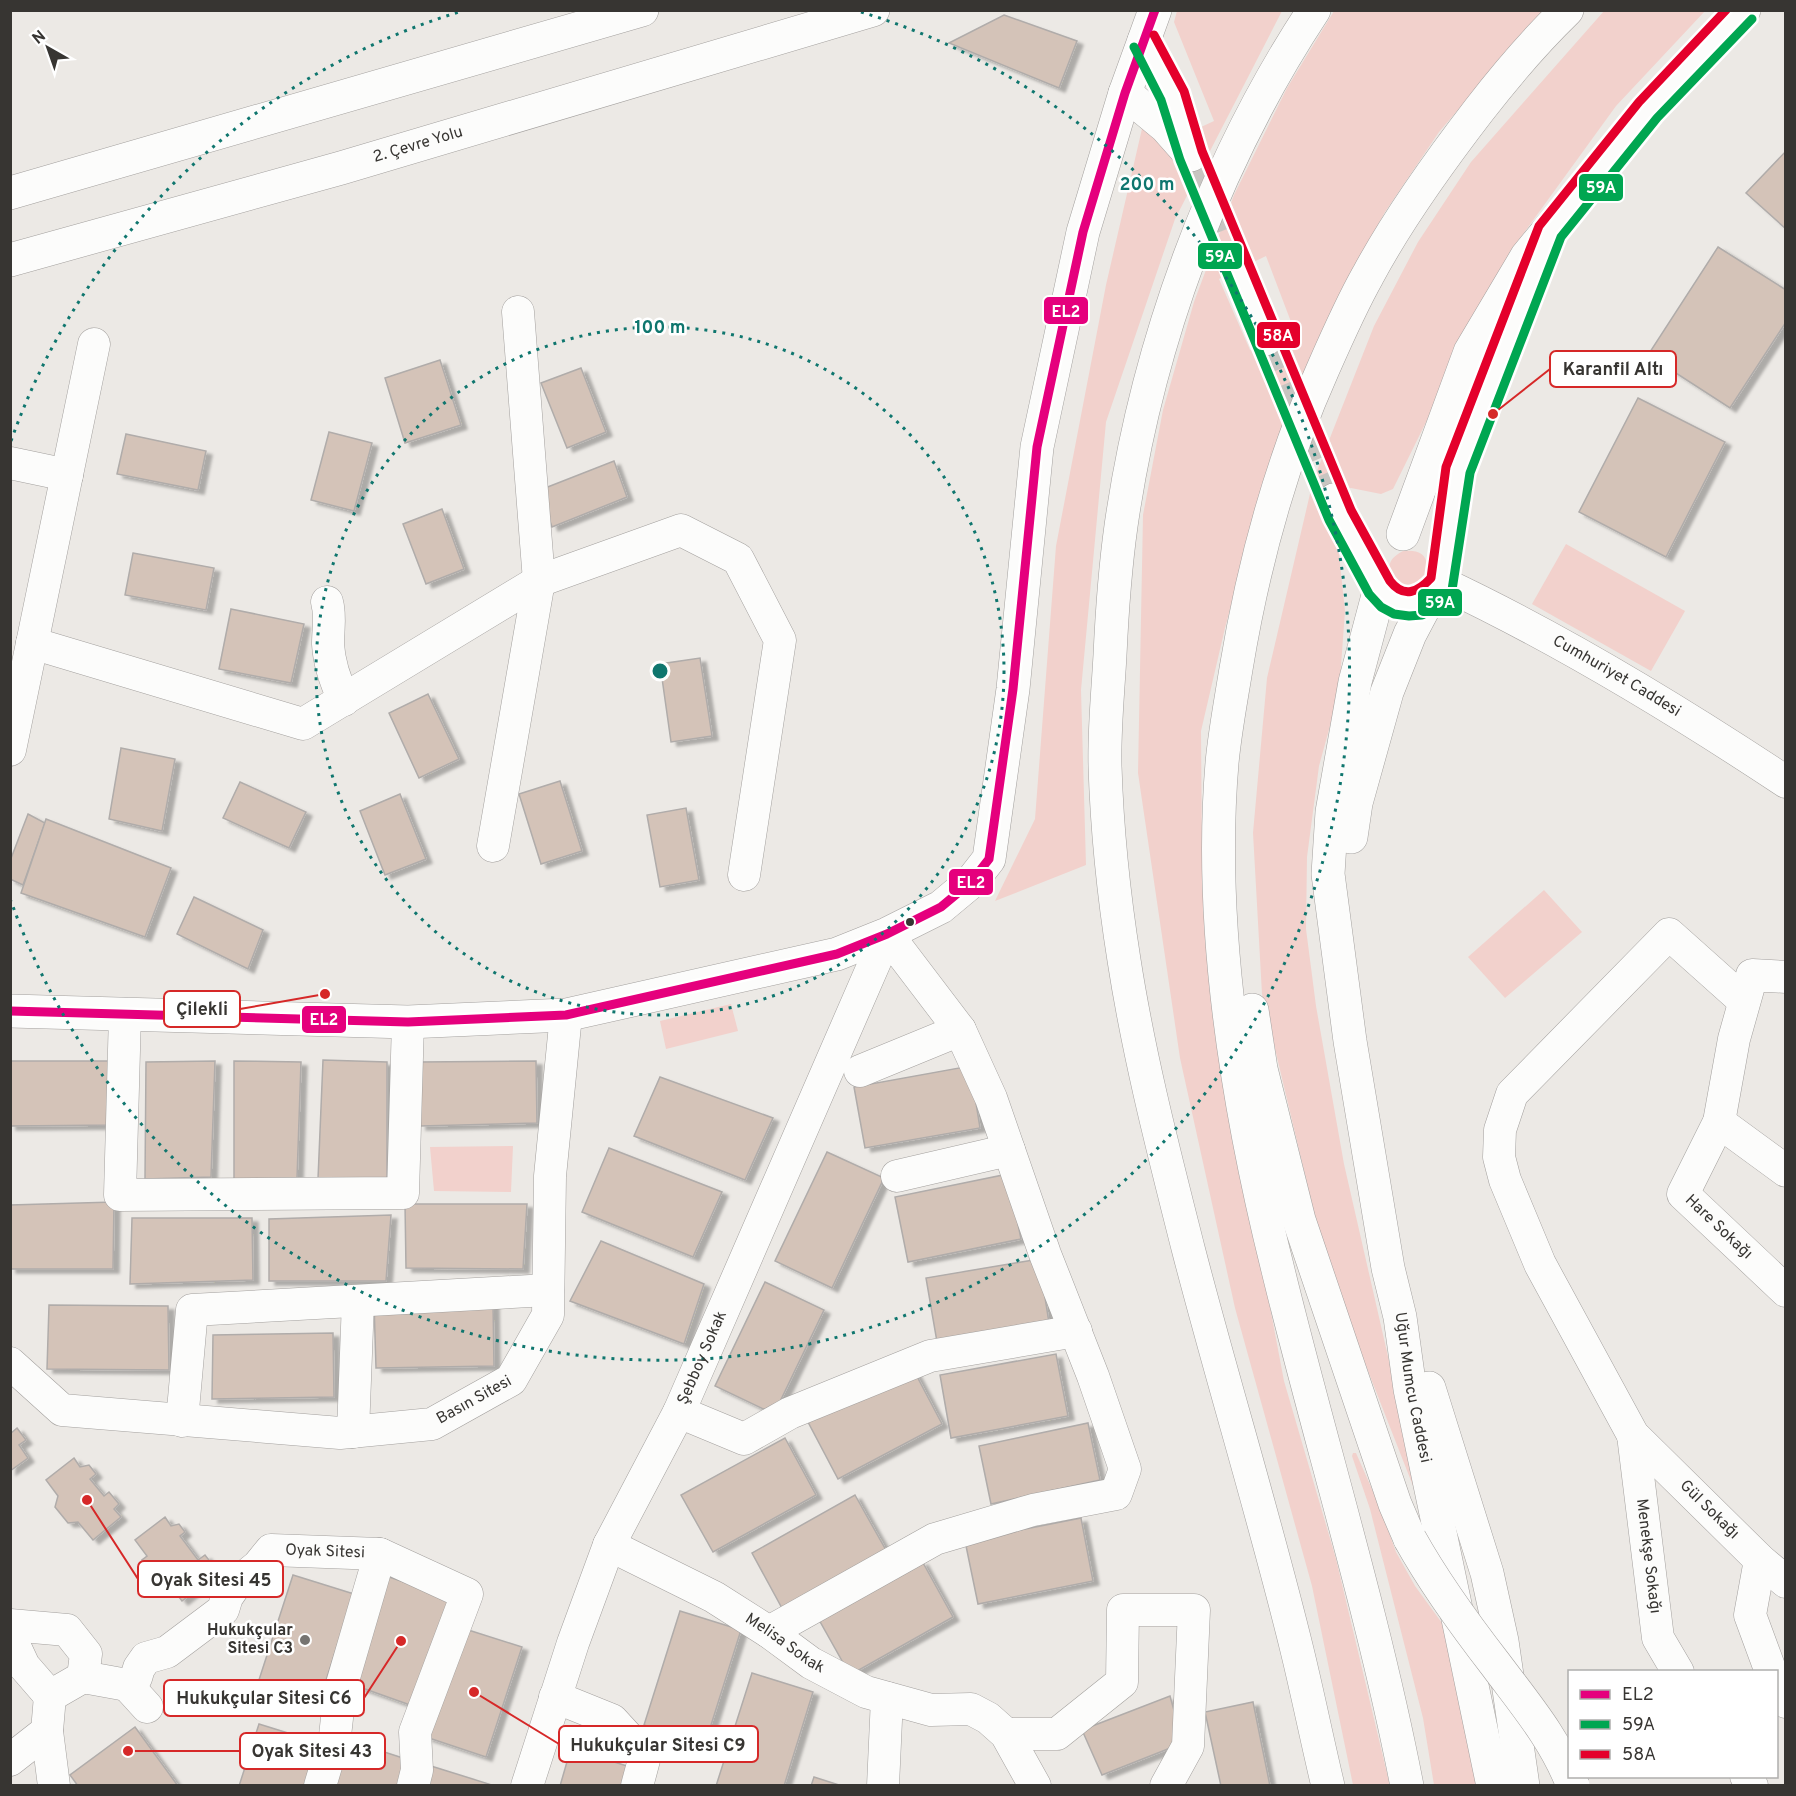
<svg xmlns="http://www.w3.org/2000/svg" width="1796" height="1796" viewBox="0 0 1796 1796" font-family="Overpass,sans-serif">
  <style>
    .green { fill: #f2d1cc; fill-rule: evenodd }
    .building { fill: #d4c3b8; stroke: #b0acaa; stroke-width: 1.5; filter: url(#shadow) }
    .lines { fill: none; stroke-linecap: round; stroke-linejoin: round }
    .major-tunnel { stroke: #c8c5c1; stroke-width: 33; stroke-dasharray: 33 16; stroke-linecap: butt }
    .minor-casing { stroke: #a3a09e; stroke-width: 33 }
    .major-casing { stroke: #a3a09e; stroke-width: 34 }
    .highway-casing { stroke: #a3a09e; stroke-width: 34 }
    .minor { stroke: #fcfcfb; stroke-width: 32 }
    .major { stroke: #fcfcfb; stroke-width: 33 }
    .highway { stroke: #fcfcfb; stroke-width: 33 }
    .highway-bridge-casing { stroke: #a3a09e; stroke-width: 34; stroke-linecap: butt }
    .highway-bridge { stroke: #fcfcfb; stroke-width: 33 }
    .bus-1-casing { stroke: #fff; stroke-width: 14 }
    .bus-2-casing { stroke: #fff; stroke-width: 14 }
    .bus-3-casing { stroke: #fff; stroke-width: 14 }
    .bus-1 { stroke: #e5007d; stroke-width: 9 }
    .bus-2 { stroke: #00a651; stroke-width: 9 }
    .bus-3 { stroke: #e4002b; stroke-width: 9 }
    .ring { fill: none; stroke: #0f766e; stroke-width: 3; stroke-dasharray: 3 6 }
    .bus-dot { fill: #373532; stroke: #fff; stroke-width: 2 }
    .poi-dot { fill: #767471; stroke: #fff; stroke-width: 2 }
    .labels { text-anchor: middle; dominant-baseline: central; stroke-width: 5; stroke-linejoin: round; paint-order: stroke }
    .street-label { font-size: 16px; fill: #373532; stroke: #fff }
    .poi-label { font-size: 16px; font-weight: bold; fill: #373532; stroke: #fff; text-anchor: end }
    .centre { fill: #0f766e; stroke: #fff; stroke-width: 3 }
    .ring-label { font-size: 18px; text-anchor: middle; font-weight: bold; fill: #0f766e; stroke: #fff; stroke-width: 5; stroke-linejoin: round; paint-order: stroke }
    .leader { fill: none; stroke: #d62828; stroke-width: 2 }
    .callout-dot { fill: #d62828; stroke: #fff; stroke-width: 2 }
    .callout { fill: #fff; stroke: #d62828; stroke-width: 2 }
    .callout-label { font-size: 18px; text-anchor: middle; font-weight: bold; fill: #373532 }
    .line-badge { stroke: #fff; stroke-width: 2 }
    .badge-label { font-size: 16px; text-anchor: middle; font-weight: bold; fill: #fff }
  </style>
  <defs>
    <filter id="shadow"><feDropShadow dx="6" dy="4" stdDeviation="1.5" flood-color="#0004"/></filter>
  </defs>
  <rect width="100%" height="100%" fill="#ece9e5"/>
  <g class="green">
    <path d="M1177 11H1282L1175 219 1106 422 1081 690 1086 865 995 901 1035 819 1056 546 1106 285 1144 120 1173 140 1214 121 1174 22Z"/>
    <path d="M1334 11H1543L1439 132 1385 212 1342 290 1260 497 1225 628 1201 731 1202 856 1233 1111 1284 1381 1336 1559 1390 1786 1353 1785 1312 1586 1235 1308 1180 1058 1138 773 1143 515 1163 410 1194 302 1234 195 1287 88ZM1266 256 1296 335 1250 350 1219 279Z"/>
    <path d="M1604 11H1705L1616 106 1510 252 1393 489 1381 494 1351 488 1318 499 1339 554 1345 611 1339 693 1319 766 1307 857 1306 929 1316 1006 1344 1164 1424 1514 1341 1302 1315 1217 1262 994 1253 833 1267 678 1313 481 1374 326 1418 242 1471 162Z"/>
    <path d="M1566 544 1685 611 1651 671 1532 604Z"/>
    <path d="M1403 551C1431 548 1429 566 1424 585L1399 589C1389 573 1382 562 1403 551Z"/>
    <path d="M1544 890 1582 932 1505 998 1468 957Z"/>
    <path d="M731 1004 738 1031 666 1049 660 1021Z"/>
    <path d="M513 1146 511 1192 434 1191 430 1147Z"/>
    <path d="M1353 1453H1356L1379 1505 1396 1552 1415 1586 1450 1634 1481 1785H1434L1423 1718 1370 1509 1352 1456Z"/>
  </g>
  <g class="building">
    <path d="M1004 15 1077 41 1059 88 949 43Z"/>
    <path d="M1786 151V229L1746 193Z"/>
    <path d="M1718 247 1786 290V322L1730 408 1648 355Z"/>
    <path d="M440 360 461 425 405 443 385 378Z"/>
    <path d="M581 368 606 432 567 448 541 383Z"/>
    <path d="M1638 398 1725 442 1666 557 1579 512Z"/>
    <path d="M329 432 372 443 354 511 311 500Z"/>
    <path d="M126 434 206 451 198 490 117 474Z"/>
    <path d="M614 461 627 497 552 527 540 490Z"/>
    <path d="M442 509 464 569 426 584 403 524Z"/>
    <path d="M133 553 214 568 206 610 125 595Z"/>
    <path d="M231 609 304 624 291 683 219 669Z"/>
    <path d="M700 658 712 736 671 742 660 664Z"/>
    <path d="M428 694 459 759 419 778 389 713Z"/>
    <path d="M121 748 175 759 162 831 109 819Z"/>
    <path d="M560 781 582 851 541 864 519 794Z"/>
    <path d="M240 782 306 812 289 848 223 818Z"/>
    <path d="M400 794 426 859 385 875 360 811Z"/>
    <path d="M686 808 699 880 660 887 647 815Z"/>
    <path d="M28 814 45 823 23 885 10 879V861Z"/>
    <path d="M46 819 171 868 145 937 21 893Z"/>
    <path d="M194 897 263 930 248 969 177 934Z"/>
    <path d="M323 1060 387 1062V1179H318Z"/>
    <path d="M10 1061H117V1125L10 1126Z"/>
    <path d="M215 1061 211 1177 145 1179 146 1062Z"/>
    <path d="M234 1061 301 1062 297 1178 234 1180Z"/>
    <path d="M536 1061 537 1123 420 1126 419 1062Z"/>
    <path d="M970 1066 980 1128 865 1148 854 1087Z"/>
    <path d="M660 1077 773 1118 745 1180 634 1136Z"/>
    <path d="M609 1148 722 1192 693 1257 582 1212Z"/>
    <path d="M827 1152 884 1178 832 1288 775 1261Z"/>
    <path d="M1008 1174 1021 1239 908 1262 895 1197Z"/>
    <path d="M114 1202 113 1269H10V1205Z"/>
    <path d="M405 1204H527L523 1269 406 1268Z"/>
    <path d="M391 1215 386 1281H269V1219Z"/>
    <path d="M132 1218H252L253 1280 130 1284Z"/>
    <path d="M601 1241 704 1284 684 1344 570 1301Z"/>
    <path d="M1039 1259 1049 1323 937 1342 926 1278Z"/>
    <path d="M765 1282 824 1310 774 1414 715 1386Z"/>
    <path d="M374 1303 493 1304 494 1366 376 1368Z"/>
    <path d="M49 1305 168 1306 169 1370 47 1369Z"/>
    <path d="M333 1333 334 1397 212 1399 213 1335Z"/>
    <path d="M1056 1354 1068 1416 951 1438 940 1375Z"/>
    <path d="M912 1367 942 1424 838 1479 808 1422Z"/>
    <path d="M1088 1423 1100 1480 991 1504 979 1446Z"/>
    <path d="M17 1428 26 1440 19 1445 28 1458 10 1471V1434Z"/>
    <path d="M785 1438 816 1495 713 1552 681 1495Z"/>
    <path d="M74 1458 80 1467 89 1465 96 1474 90 1479 104 1496 109 1492 119 1504 114 1509 121 1517 93 1540 78 1522 68 1523 55 1507 58 1496 46 1480Z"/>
    <path d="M855 1495 887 1552 783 1610 752 1553Z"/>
    <path d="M165 1517 171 1526 179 1524 185 1532 180 1536 198 1560 205 1555 212 1564 204 1570 210 1579 182 1601 169 1584 161 1585 142 1560 147 1556 135 1540Z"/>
    <path d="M1081 1518 1093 1581 978 1604 965 1541Z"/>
    <path d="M922 1561 953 1617 850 1675 818 1618Z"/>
    <path d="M293 1575 354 1594 318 1705 257 1686Z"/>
    <path d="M389 1577 452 1598 413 1706 351 1684Z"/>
    <path d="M680 1611 741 1630 705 1744 644 1725Z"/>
    <path d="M462 1628 522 1647 486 1757 426 1737Z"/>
    <path d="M752 1673 813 1692 784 1786H716Z"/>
    <path d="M1170 1696 1183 1743 1102 1775 1082 1730Z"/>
    <path d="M1253 1702 1270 1786H1221L1205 1712Z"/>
    <path d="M259 1724 320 1743 307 1786H239Z"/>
    <path d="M135 1727 178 1786H78L70 1775Z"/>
    <path d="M344 1739 406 1759 398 1786H331Z"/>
    <path d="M571 1748 633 1768 627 1786H560Z"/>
    <path d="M431 1766 492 1785 491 1786H424Z"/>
    <path d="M814 1777 842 1786H811Z"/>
  </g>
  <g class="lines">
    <g class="major-tunnel">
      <path d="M1191 155 1238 270"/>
      <path d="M1266 339 1334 500"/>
    </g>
    <defs>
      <g id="minor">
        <path d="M10 463 67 475"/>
        <path id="s1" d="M1442 583C1561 639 1676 709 1786 782"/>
        <path d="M327 602C331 616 328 629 328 644 329 663 336 683 344 700"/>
        <path d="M32 643 303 724 539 581 681 530 738 559 780 640 744 875"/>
        <path d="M10 750 94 344"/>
        <path d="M493 846 539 581 518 312"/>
        <path id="s2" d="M1786 977 1752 975 1734 1039 1719 1122 1683 1194 1786 1291"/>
        <path id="s3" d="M1744 1001 1669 934 1512 1094 1500 1130 1499 1157 1505 1180 1540 1264 1633 1435 1760 1560 1786 1582"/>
        <path d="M125 1014 120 1195 403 1193 408 1022"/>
        <path d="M860 1071 960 1030"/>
        <path d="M1719 1122 1786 1171"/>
        <path d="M897 1176 1009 1150"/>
        <path id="s4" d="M10 1363 62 1410 340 1433 432 1424 511 1380 548 1315 550 1176 566 1015"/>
        <path d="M679 1412 744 1439 790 1413 930 1356 1076 1331"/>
        <path d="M182 1421 192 1310 548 1290"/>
        <path d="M353 1432 358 1301"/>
        <path id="s5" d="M1633 1435 1658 1638 1678 1672"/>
        <path id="s6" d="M609 1545 714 1597 769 1632 811 1663 866 1692 931 1710 971 1709 988 1718 1006 1734 1035 1786"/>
        <path d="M1760 1560 1750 1615 1771 1672"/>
        <path d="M10 1625 67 1630 86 1654 83 1677"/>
        <path id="s7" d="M10 1636 24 1666 50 1696 83 1677 127 1685 136 1678 139 1668 146 1658 167 1652 223 1610 227 1597 236 1584 258 1566 271 1550 380 1554 467 1594 415 1732 417 1770 413 1786"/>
        <path d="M127 1685 147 1707"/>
        <path d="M1776 1687 1786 1702"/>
        <path d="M555 1697 612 1720 645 1756 637 1786"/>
        <path d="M47 1731 54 1786"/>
        <path d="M1006 1734H1057L1122 1682 1123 1610H1194L1188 1746 1166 1786"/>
        <path d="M10 1760 47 1731 50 1696"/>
        <path d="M1746 1776 1752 1786"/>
        <path d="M320 1786 335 1736 340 1691 380 1554"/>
        <path id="s8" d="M527 1786 573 1643 609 1545 679 1412 887 934 960 1030 991 1098 1045 1254 1093 1376 1125 1469 1116 1494 1033 1510 935 1539 769 1632"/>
        <path d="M883 1786 887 1698"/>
      </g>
      <g id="major">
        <path d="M1144 41C1167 79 1181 111 1191 155"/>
        <path d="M1125 93 1166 127 1189 153"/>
        <path d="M1238 270 1266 339"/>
        <path d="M1334 500 1380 588C1394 604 1410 608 1429 598"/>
        <path d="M1403 534 1470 352 1527 256 1648 110 1721 32 1744 10"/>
        <path id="s9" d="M1380 588 1355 682 1332 812 1328 874 1350 1041 1388 1268 1400 1317 1410 1389 1493 1786"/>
        <path d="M1351 837 1356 803 1387 692 1410 634 1429 598 1442 583 1458 470 1550 231"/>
        <path d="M10 1011 408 1022 566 1015 837 954 887 934 941 907 971 882 989 859 1013 689 1037 447 1083 232 1125 93 1155 10"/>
        <path d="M1429 1388 1487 1573 1502 1641 1523 1786"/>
      </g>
      <g id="highway">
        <path d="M1314 10C1213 163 1147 345 1121 526 1115 569 1112 612 1110 655 1108 692 1104 730 1105 766 1107 830 1114 897 1124 960 1139 1057 1164 1153 1188 1248 1223 1383 1264 1515 1297 1650 1308 1695 1317 1740 1328 1786"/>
        <path d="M10 193 642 10"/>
        <path id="s10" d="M10 260 341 168 873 10"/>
        <path d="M1252 1010 1261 1069 1299 1220 1395 1504 1410 1539"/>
        <path d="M1407 1786C1373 1611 1320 1442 1278 1270 1238 1110 1208 928 1222 763 1225 731 1231 700 1236 669 1253 566 1280 465 1323 369 1337 337 1351 305 1368 275 1399 217 1439 162 1479 110 1506 75 1535 41 1567 10"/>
      </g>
    </defs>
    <use href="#minor" class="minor-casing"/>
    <use href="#major" class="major-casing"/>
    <use href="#highway" class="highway-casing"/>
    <use href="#minor" class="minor"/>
    <use href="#major" class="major"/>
    <use href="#highway" class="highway"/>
    <defs>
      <path id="highway-bridge" d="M1410 1539C1435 1584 1465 1625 1496 1665 1525 1704 1556 1740 1573 1786"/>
    </defs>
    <use href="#highway-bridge" class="highway-bridge-casing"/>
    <use href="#highway-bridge" class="highway-bridge"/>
    <defs>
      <path id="bus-1" d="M10 1011 408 1022 566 1015 837 954 887 934 941 907 971 882 989 859 1013 689 1037 447 1083 232 1125 93 1155 10"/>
      <path id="bus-2" d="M1134 47 1161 100 1180 160 1329 520 1369 594 1381 607 1394 614 1409 616 1422 615 1435 608 1452 590 1470 473 1561 237 1657 118 1752 19"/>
      <path id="bus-3" d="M1154 35 1184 91 1202 151 1351 510 1390 581C1404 599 1418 592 1431 578L1446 467 1539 226 1639 102 1726 10"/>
    </defs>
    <use href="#bus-1" class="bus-1-casing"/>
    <use href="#bus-2" class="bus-2-casing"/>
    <use href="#bus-3" class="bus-3-casing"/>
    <use href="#bus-1" class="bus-1"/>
    <use href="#bus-2" class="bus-2"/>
    <use href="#bus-3" class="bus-3"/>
  </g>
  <g class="ring">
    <circle cx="660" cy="671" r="344"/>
    <path d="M11 441A689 689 0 0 1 459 12M861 12A689 689 0 1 1 11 901"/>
  </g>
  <circle class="bus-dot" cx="910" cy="922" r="5"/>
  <circle class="poi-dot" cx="305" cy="1640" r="6"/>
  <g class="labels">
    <g class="street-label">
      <text stroke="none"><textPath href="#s10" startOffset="424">2. Çevre Yolu</textPath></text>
      <text stroke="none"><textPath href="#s1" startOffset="198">Cumhuriyet Caddesi</textPath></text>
      <text stroke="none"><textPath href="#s2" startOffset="314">Hare Sokağı</textPath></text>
      <text stroke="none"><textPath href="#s8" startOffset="464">Şebboy Sokak</textPath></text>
      <text stroke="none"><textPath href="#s9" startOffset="812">Uğur Mumcu Caddesi</textPath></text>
      <text stroke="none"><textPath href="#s4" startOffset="490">Basın Sitesi</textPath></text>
      <text stroke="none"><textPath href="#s3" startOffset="806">Gül Sokağı</textPath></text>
      <text stroke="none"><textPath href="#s7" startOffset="414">Oyak Sitesi</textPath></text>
      <text stroke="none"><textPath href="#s5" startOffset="122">Menekşe Sokağı</textPath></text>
      <text stroke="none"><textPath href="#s6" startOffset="202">Melisa Sokak</textPath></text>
    </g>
    <g class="poi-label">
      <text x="293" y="1631">Hukukçular<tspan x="293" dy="18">Sitesi C3</tspan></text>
    </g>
  </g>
  <circle cx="660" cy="671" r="9" class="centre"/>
  <g class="ring-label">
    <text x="1147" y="190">200 m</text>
    <text x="660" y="333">100 m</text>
  </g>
  <path class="leader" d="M1493 414L1550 369M325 994L240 1009M87 1500L138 1579M401 1641L364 1698M474 1692L559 1744M128 1751L240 1751"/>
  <g class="callout-dot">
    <circle cx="1493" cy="414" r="6"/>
    <circle cx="325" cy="994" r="6"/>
    <circle cx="87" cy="1500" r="6"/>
    <circle cx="401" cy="1641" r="6"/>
    <circle cx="474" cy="1692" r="6"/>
    <circle cx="128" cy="1751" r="6"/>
  </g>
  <g class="callout">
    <rect x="1550" y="351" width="126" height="36" rx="6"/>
    <rect x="164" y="991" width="76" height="36" rx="6"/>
    <rect x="138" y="1561" width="145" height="36" rx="6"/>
    <rect x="164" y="1680" width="200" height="36" rx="6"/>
    <rect x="559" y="1726" width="199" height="36" rx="6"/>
    <rect x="240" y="1733" width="145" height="36" rx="6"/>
  </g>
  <g class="callout-label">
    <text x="1613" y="375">Karanfil Altı</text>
    <text x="202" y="1015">Çilekli</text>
    <text x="211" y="1586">Oyak Sitesi 45</text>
    <text x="264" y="1704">Hukukçular Sitesi C6</text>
    <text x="658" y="1751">Hukukçular Sitesi C9</text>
    <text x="312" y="1757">Oyak Sitesi 43</text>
  </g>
  <g class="line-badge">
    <rect x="1578" y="173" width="46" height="29" rx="6" fill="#00a651"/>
    <rect x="1197" y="242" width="46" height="28" rx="6" fill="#00a651"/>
    <rect x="1043" y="296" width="46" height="29" rx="6" fill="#e5007d"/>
    <rect x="1256" y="321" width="45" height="28" rx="6" fill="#e4002b"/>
    <rect x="1417" y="588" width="46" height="29" rx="6" fill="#00a651"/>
    <rect x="948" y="868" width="46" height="28" rx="6" fill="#e5007d"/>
    <rect x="301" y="1005" width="46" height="29" rx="6" fill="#e5007d"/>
  </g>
  <g class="badge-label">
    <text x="1601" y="193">59A</text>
    <text x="1220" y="262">59A</text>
    <text x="1066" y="317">EL2</text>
    <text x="1278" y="341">58A</text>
    <text x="1440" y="608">59A</text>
    <text x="971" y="888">EL2</text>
    <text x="324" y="1025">EL2</text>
  </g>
  <rect width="1796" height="1796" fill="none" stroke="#373532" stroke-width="24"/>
  <rect x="1568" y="1670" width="210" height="108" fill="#ffffff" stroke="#afaead" stroke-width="1.5"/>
  <rect x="1580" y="1690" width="30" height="9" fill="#e5007d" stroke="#afaead" stroke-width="1.5"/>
  <text x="1622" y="1700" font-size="18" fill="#373532">EL2</text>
  <rect x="1580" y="1720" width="30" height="9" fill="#00a651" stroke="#afaead" stroke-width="1.5"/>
  <text x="1622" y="1730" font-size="18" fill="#373532">59A</text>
  <rect x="1580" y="1750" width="30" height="9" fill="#e4002b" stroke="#afaead" stroke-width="1.5"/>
  <text x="1622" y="1760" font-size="18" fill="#373532">58A</text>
  <g transform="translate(48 48) rotate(320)" stroke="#ffffff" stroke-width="4.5" paint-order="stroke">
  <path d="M0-4.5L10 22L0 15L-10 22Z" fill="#373532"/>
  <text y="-9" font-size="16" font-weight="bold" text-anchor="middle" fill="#373532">N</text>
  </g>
</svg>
